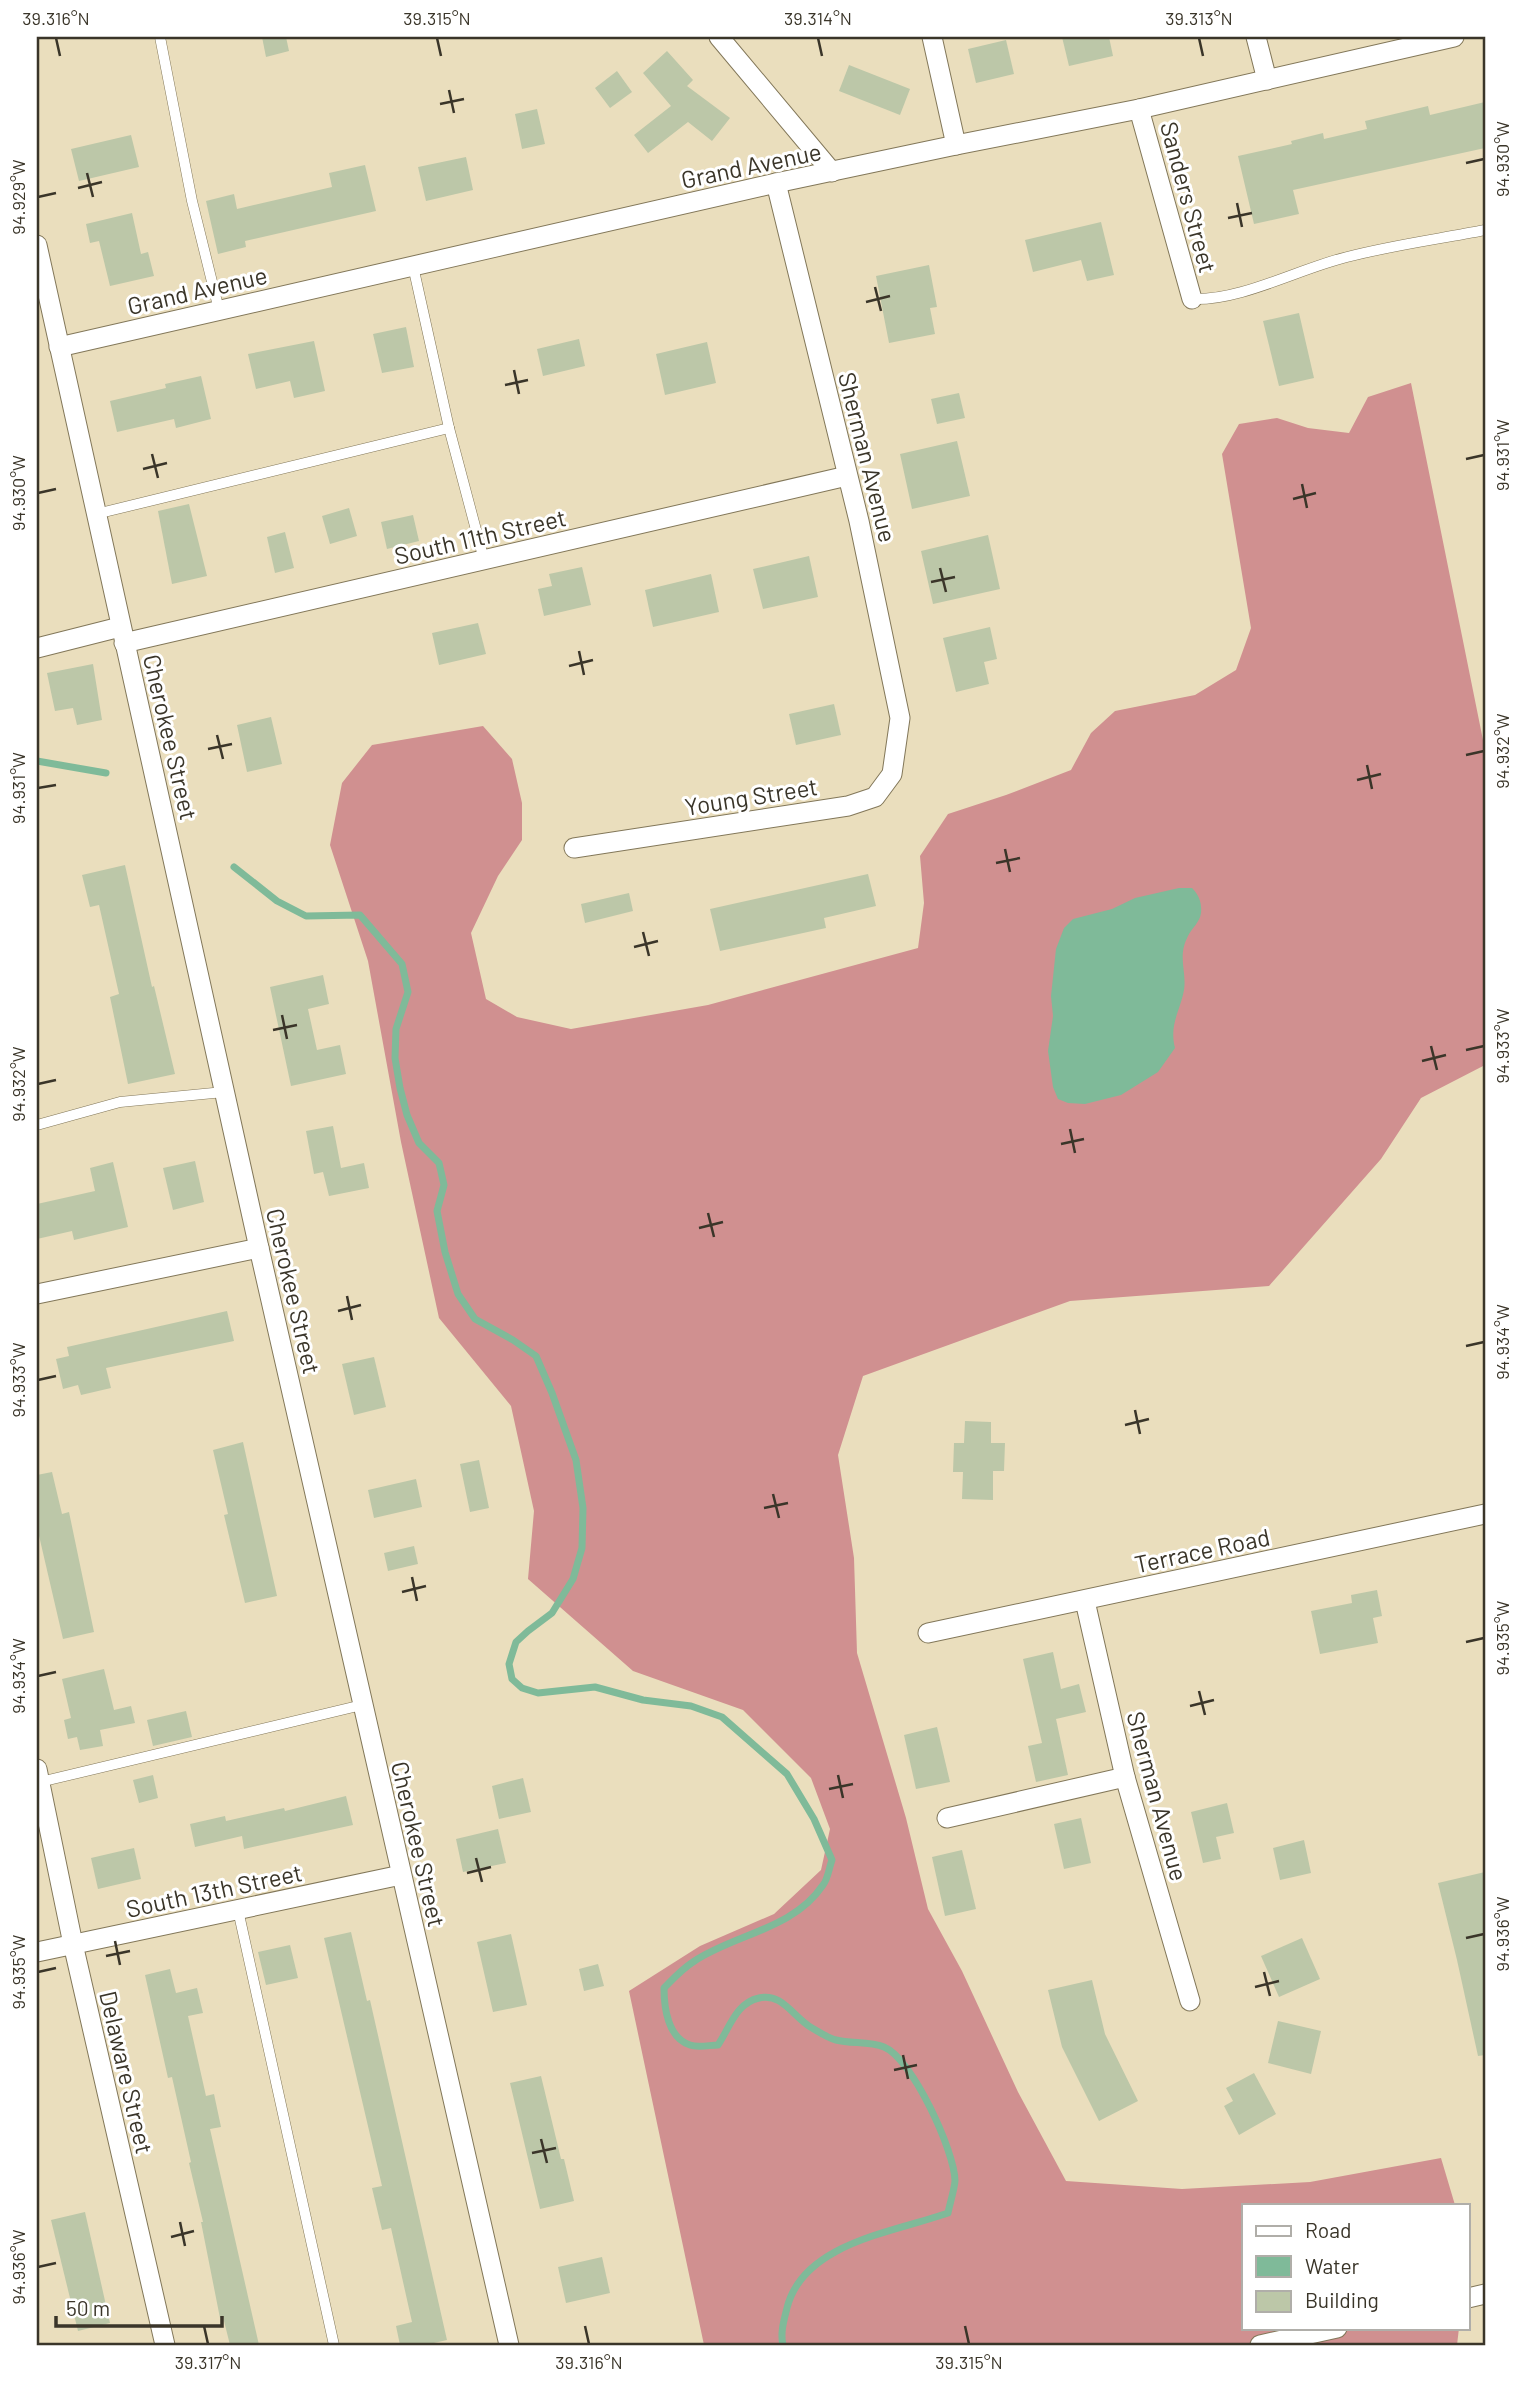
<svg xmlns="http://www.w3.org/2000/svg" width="1522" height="2382" viewBox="0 0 1522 2382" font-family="Barlow,sans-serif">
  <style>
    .forest { fill: #d09090 }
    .water { fill: #7fba99 }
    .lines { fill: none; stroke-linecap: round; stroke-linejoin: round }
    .stream { stroke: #7fba99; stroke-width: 7 }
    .building { fill: #bcc7a8 }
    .lane-casing { stroke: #827759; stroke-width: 11 }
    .street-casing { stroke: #827759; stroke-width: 21 }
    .lane { stroke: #fff; stroke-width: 10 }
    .street { stroke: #fff; stroke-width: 19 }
    .ticks { fill: none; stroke: #3a3529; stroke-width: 2.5 }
    .labels { text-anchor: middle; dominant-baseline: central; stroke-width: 6; stroke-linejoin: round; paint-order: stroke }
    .street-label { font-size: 24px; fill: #3a3529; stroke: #fff }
    .neatline { fill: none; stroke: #3a3529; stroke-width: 2.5 }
    .ticks-label { font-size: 18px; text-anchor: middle; fill: #3a3529 }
  </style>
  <rect width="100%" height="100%" fill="#eadebd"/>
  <path class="forest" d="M1411 383 1485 750V1065L1421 1098 1381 1159 1269 1286 1070 1301 863 1376 838 1455 854 1558 857 1653 906 1818 928 1909 962 1971 1018 2092 1066 2181 1182 2189 1310 2182 1441 2158 1455 2205H1244V2328H1459L1457 2345H704L629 1991 700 1946 774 1914 821 1870 830 1829 811 1778 743 1710 633 1671 528 1579 534 1511 511 1406 439 1318 401 1142 368 961 330 845 342 783 372 745 483 726 512 759 522 803V840L498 876 471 933 486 999 517 1017 571 1029 708 1005 918 948 924 903 920 856 948 814 1006 795 1071 770 1091 733 1115 711 1195 695 1236 670 1251 628 1222 454 1239 424 1277 418 1308 428 1349 433 1368 397Z"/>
  <path class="water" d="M1179 888H1192C1199 895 1202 903 1201 913 1200 922 1192 928 1188 936 1177 957 1187 971 1184 990 1180 1012 1169 1024 1175 1048L1158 1072 1121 1095 1085 1104 1068 1103 1058 1099 1053 1087 1048 1051 1053 1016 1051 996 1056 949 1064 928 1073 919 1112 909 1135 898Z"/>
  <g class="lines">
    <g class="stream">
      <path d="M37 761 106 773"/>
      <path d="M234 867 277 901 306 916 360 915 402 964 408 992 396 1029 395 1058 400 1088 407 1115 419 1143 439 1163 444 1185 437 1211 445 1252 458 1294 475 1319 513 1340 536 1356 552 1393 576 1460 583 1508 582 1548 573 1579 552 1613 528 1631 516 1642 509 1664 512 1679 522 1688 538 1693 595 1687 643 1700 691 1706 722 1717 787 1774 814 1819 832 1860C829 1868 828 1879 823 1885 793 1930 734 1934 693 1962 682 1969 673 1979 664 1988 664 2008 668 2038 690 2045 698 2048 710 2045 718 2045 730 2027 736 2003 759 1998 782 1992 794 2018 812 2028 819 2032 828 2038 836 2040 851 2044 869 2041 884 2047 912 2058 955 2152 955 2181 954 2191 950 2203 948 2213 894 2232 803 2243 787 2308 784 2320 780 2333 783 2345"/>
    </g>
  </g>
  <g class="building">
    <path d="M262 37H286L289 51 266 57Z"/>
    <path d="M1062 37H1109L1113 56 1069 66Z"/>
    <path d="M1006 40 1014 74 976 83 968 49Z"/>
    <path d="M667 51 693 80 687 86 730 118 712 141 688 122 648 153 634 135 671 106 643 73Z"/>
    <path d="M849 65 910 89 900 115 839 91Z"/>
    <path d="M617 71 632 92 610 108 595 88Z"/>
    <path d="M1485 102V148L1293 190 1299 214 1254 224 1238 156 1292 144 1291 141 1323 133 1324 139 1367 129 1365 121 1428 106 1430 115Z"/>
    <path d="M537 109 545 144 522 149 515 114Z"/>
    <path d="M131 135 139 167 79 181 71 149Z"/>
    <path d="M466 157 473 190 426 201 418 167Z"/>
    <path d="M365 165 376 211 245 241 246 247 218 254 206 201 234 194 237 209 332 187 329 173Z"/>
    <path d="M132 213 141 254 148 252 154 276 110 286 99 241 90 243 86 224Z"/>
    <path d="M1101 222 1114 275 1087 281 1081 260 1033 272 1025 240Z"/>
    <path d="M929 265 937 307 930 308 935 334 889 343 876 276Z"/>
    <path d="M1299 313 1314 378 1279 386 1263 321Z"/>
    <path d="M406 327 414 367 382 373 373 334Z"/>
    <path d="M579 339 585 366 543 376 537 349Z"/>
    <path d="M314 341 325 391 294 398 290 381 256 389 248 354Z"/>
    <path d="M707 342 716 383 665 395 656 354Z"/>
    <path d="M201 376 211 419 176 428 174 419 117 432 110 401 166 388 165 384Z"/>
    <path d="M959 393 965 418 937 424 931 399Z"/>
    <path d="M957 441 970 496 912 509 900 454Z"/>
    <path d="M189 504 207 576 172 584 158 511Z"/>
    <path d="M349 508 357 536 330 544 322 516Z"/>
    <path d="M413 515 419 541 387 549 381 522Z"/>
    <path d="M285 532 294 568 275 573 267 537Z"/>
    <path d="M988 535 1000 589 933 604 921 551Z"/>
    <path d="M809 556 818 597 763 609 753 569Z"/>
    <path d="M582 567 591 605 544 616 538 589 552 586 549 574Z"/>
    <path d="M711 574 719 612 653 627 645 590Z"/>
    <path d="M478 623 486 654 439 665 432 633Z"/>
    <path d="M990 627 997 659 984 662 989 684 956 692 943 638Z"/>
    <path d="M93 664 102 720 77 725 73 708 55 711 47 673Z"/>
    <path d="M834 704 841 735 796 745 789 714Z"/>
    <path d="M271 717 282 764 247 772 237 725Z"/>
    <path d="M125 865 152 987 154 986 175 1074 128 1084 110 997 119 994 99 905 90 907 82 875Z"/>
    <path d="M868 874 876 906 824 918 826 928 720 951 710 909Z"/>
    <path d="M629 893 633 911 585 923 581 904Z"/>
    <path d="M323 975 329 1004 308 1009 317 1050 340 1045 346 1074 291 1086 270 987Z"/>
    <path d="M333 1126 341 1168 364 1163 369 1188 329 1196 323 1172 314 1174 306 1131Z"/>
    <path d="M195 1161 204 1202 173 1210 163 1168Z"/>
    <path d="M113 1162 128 1227 74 1240 72 1231 37 1239V1204L95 1191 90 1168Z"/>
    <path d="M227 1311 234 1341 106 1368 111 1388 81 1395 78 1385 63 1389 56 1359 69 1356 67 1347Z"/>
    <path d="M374 1357 386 1407 354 1415 342 1364Z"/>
    <path d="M965 1421 991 1422V1443H1005L1004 1471H993V1500L962 1499 963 1472H953L954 1443H964Z"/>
    <path d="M243 1442 277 1596 245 1603 224 1515 228 1514 213 1450Z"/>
    <path d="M479 1460 489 1508 470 1512 460 1464Z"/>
    <path d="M52 1472 62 1514 69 1512 94 1632 63 1639 37 1527V1475Z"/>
    <path d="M416 1479 422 1507 374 1518 368 1490Z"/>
    <path d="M414 1546 418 1564 388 1571 384 1553Z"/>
    <path d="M1377 1590 1382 1616 1373 1618 1378 1643 1320 1654 1311 1611 1352 1603 1351 1595Z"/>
    <path d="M1053 1652 1061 1689 1079 1684 1086 1712 1056 1719 1068 1775 1036 1782 1028 1746 1042 1743 1023 1659Z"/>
    <path d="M104 1669 114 1710 131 1706 135 1723 100 1730 103 1746 80 1750 77 1737 68 1739 64 1720 71 1718 62 1679Z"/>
    <path d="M186 1711 192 1737 153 1746 147 1720Z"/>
    <path d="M937 1727 950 1782 916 1789 904 1735Z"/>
    <path d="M153 1775 158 1798 139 1803 133 1780Z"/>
    <path d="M523 1778 531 1812 499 1819 492 1786Z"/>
    <path d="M346 1796 353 1825 244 1849 242 1836 195 1847 190 1824 225 1816 226 1821 284 1808 285 1811Z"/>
    <path d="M1227 1803 1234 1833 1216 1837 1221 1859 1203 1863 1191 1812Z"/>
    <path d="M1081 1818 1091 1863 1064 1869 1054 1824Z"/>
    <path d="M498 1829 506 1863 463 1872 456 1839Z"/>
    <path d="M1304 1840 1311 1873 1280 1880 1273 1848Z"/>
    <path d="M134 1848 141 1879 98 1889 91 1858Z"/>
    <path d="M962 1850 976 1909 945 1916 932 1857Z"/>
    <path d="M1485 1872V2055L1478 2056 1457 1960 1438 1883Z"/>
    <path d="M351 1932 367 2001 370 2000 447 2340 425 2345H400L396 2326 412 2322 391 2228 382 2230 372 2188 382 2186 324 1938Z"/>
    <path d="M511 1934 527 2005 493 2012 477 1942Z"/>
    <path d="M1302 1938 1320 1979 1279 1997 1261 1956Z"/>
    <path d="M290 1945 298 1978 266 1985 258 1952Z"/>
    <path d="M598 1964 604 1986 584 1991 579 1969Z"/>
    <path d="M170 1969 176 1993 197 1988 203 2013 188 2016 206 2096 214 2094 221 2127 210 2129 259 2345H230L223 2317 220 2318 201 2222H203L189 2163 191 2162 172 2077 168 2078 145 1975Z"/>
    <path d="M1092 1980 1105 2034 1138 2101 1099 2121 1062 2047 1048 1990Z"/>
    <path d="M1278 2021 1321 2031 1311 2074 1268 2063Z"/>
    <path d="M1254 2073 1276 2114 1239 2135 1224 2106 1233 2101 1226 2088Z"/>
    <path d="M541 2076 561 2159H564L574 2201 540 2209 510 2083Z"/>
    <path d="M85 2212 110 2323 78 2331 51 2220Z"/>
    <path d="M602 2257 610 2293 566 2303 558 2267Z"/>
  </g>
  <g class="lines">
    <defs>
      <g id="lane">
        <path d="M160 37 192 201 219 310"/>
        <path d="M413 266 449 428 484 560"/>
        <path d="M1192 299C1241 301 1298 269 1347 257 1393 245 1439 239 1485 230"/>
        <path d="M96 514 449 428"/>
        <path d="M37 1125 120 1102 224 1092"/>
        <path d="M40 1782 362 1705"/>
        <path d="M238 1910 334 2345"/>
      </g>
      <g id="street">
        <path d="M719 37 832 172"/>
        <path d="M932 37 956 145"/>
        <path d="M1256 37 1267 80"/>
        <path d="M1139 109 1192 299"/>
        <path d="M37 245 259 1248 509 2345"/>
        <path d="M59 347 776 183 956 145 1139 109 1454 37"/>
        <path d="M124 643 847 476"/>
        <path d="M37 648 120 627"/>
        <path d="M574 848 848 806 875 797 892 774 900 718 859 521 776 183"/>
        <path d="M37 1294 259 1248"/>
        <path d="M1085 1601 1125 1777 1190 2001"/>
        <path d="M928 1633 1485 1514"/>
        <path d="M37 1769 73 1944 165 2345"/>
        <path d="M947 1818 1125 1777"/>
        <path d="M37 1952 401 1875"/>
        <path d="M1468 2298 1485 2294"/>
        <path d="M1260 2345 1337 2328"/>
      </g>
    </defs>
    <use href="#lane" class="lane-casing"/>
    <use href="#street" class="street-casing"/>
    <use href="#lane" class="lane"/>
    <use href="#street" class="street"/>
  </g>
  <path class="ticks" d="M56 38 60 56M437 38 441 56M818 38 822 56M1199 38 1203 56M449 90 454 113M440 104 464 99M1466 163 1484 159M87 173 93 197M78 188 102 182M38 197 56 193M1237 203 1242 227M1228 218 1252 213M875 287 881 311M866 302 890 296M514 370 519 394M505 385 528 380M152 454 158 478M1466 459 1484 455M143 469 167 463M1302 484 1307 508M38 493 56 489M1293 499 1316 493M940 568 946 592M931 582 955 577M579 651 584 675M569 666 593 660M217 735 223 759M208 749 232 744M1466 755 1484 751M1367 765 1372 789M1357 780 1381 774M38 788 56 785M1005 849 1010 872M996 863 1020 858M643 932 649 956M634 947 658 941M282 1015 287 1039M273 1030 297 1025M1431 1046 1437 1070M1466 1050 1484 1046M1422 1061 1446 1055M38 1084 56 1080M1070 1129 1075 1153M1061 1144 1084 1139M708 1213 714 1237M699 1228 723 1222M347 1296 352 1320M338 1311 361 1305M1466 1346 1484 1342M38 1380 56 1376M1135 1410 1140 1434M1125 1425 1149 1419M773 1494 779 1518M764 1508 788 1503M412 1577 417 1601M402 1592 426 1586M1466 1642 1484 1638M38 1676 56 1672M1199 1691 1205 1715M1190 1706 1214 1700M838 1775 843 1798M829 1789 853 1784M476 1858 482 1882M467 1873 491 1867M1466 1938 1484 1934M115 1941 120 1965M106 1956 130 1951M38 1972 56 1968M1264 1972 1270 1996M1255 1987 1279 1981M903 2055 908 2079M894 2070 917 2065M541 2139 547 2163M532 2153 556 2148M180 2222 185 2246M171 2237 194 2231M38 2267 56 2263M204 2326 208 2344M585 2326 589 2344M965 2326 969 2344"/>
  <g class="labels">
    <g class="street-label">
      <text transform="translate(751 165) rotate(-12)">Grand Avenue</text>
      <text transform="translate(1189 197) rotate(75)">Sanders Street</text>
      <text transform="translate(197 290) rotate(-13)">Grand Avenue</text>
      <text transform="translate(868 457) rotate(76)">Sherman Avenue</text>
      <text transform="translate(480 536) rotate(-13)">South 11th Street</text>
      <text transform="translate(171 737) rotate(77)">Cherokee Street</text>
      <text transform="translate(751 796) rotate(-9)">Young Street</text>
      <text transform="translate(294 1291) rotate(77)">Cherokee Street</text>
      <text transform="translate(1202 1550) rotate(-12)">Terrace Road</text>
      <text transform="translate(1158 1796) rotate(75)">Sherman Avenue</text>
      <text transform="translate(419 1844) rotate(77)">Cherokee Street</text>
      <text transform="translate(214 1890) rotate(-12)">South 13th Street</text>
      <text transform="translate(127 2072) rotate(77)">Delaware Street</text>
    </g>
  </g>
  <rect width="1522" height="2382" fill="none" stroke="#ffffff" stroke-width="77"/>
  <rect x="1242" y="2204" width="228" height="126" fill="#ffffff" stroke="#b0aea9" stroke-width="2"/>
  <rect x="1256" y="2226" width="35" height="10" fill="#ffffff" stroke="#b0aea9" stroke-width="2"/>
  <text x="1305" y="2238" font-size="21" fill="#3a3529">Road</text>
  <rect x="1256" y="2256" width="35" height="21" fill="#7fba99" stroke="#b0aea9" stroke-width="2"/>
  <text x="1305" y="2274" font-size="21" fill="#3a3529">Water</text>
  <rect x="1256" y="2291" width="35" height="21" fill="#bcc7a8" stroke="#b0aea9" stroke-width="2"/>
  <text x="1305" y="2308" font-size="21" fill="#3a3529">Building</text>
  <path d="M56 2316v10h166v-10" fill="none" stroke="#3a3529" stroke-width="3.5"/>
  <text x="66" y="2316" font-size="21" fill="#3a3529" stroke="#ffffff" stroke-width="5" paint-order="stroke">50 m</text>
  <rect x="38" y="38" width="1446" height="2306" class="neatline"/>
  <g class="ticks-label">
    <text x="56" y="25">39.316°N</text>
    <text x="437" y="25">39.315°N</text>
    <text x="818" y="25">39.314°N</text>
    <text x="1199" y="25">39.313°N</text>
    <text transform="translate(1503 159) rotate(-90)" y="6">94.930°W</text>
    <text transform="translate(19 197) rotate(-90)" y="6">94.929°W</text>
    <text transform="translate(1503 455) rotate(-90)" y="6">94.931°W</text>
    <text transform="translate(19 493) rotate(-90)" y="6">94.930°W</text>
    <text transform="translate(1503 751) rotate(-90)" y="6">94.932°W</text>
    <text transform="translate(19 788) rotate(-90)" y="6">94.931°W</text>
    <text transform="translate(1503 1046) rotate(-90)" y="6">94.933°W</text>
    <text transform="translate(19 1084) rotate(-90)" y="6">94.932°W</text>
    <text transform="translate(1503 1342) rotate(-90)" y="6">94.934°W</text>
    <text transform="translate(19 1380) rotate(-90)" y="6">94.933°W</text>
    <text transform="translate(1503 1638) rotate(-90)" y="6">94.935°W</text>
    <text transform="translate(19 1676) rotate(-90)" y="6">94.934°W</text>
    <text transform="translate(1503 1934) rotate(-90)" y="6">94.936°W</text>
    <text transform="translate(19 1972) rotate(-90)" y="6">94.935°W</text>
    <text transform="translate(19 2267) rotate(-90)" y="6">94.936°W</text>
    <text x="208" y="2369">39.317°N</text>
    <text x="589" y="2369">39.316°N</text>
    <text x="969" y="2369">39.315°N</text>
  </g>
</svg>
